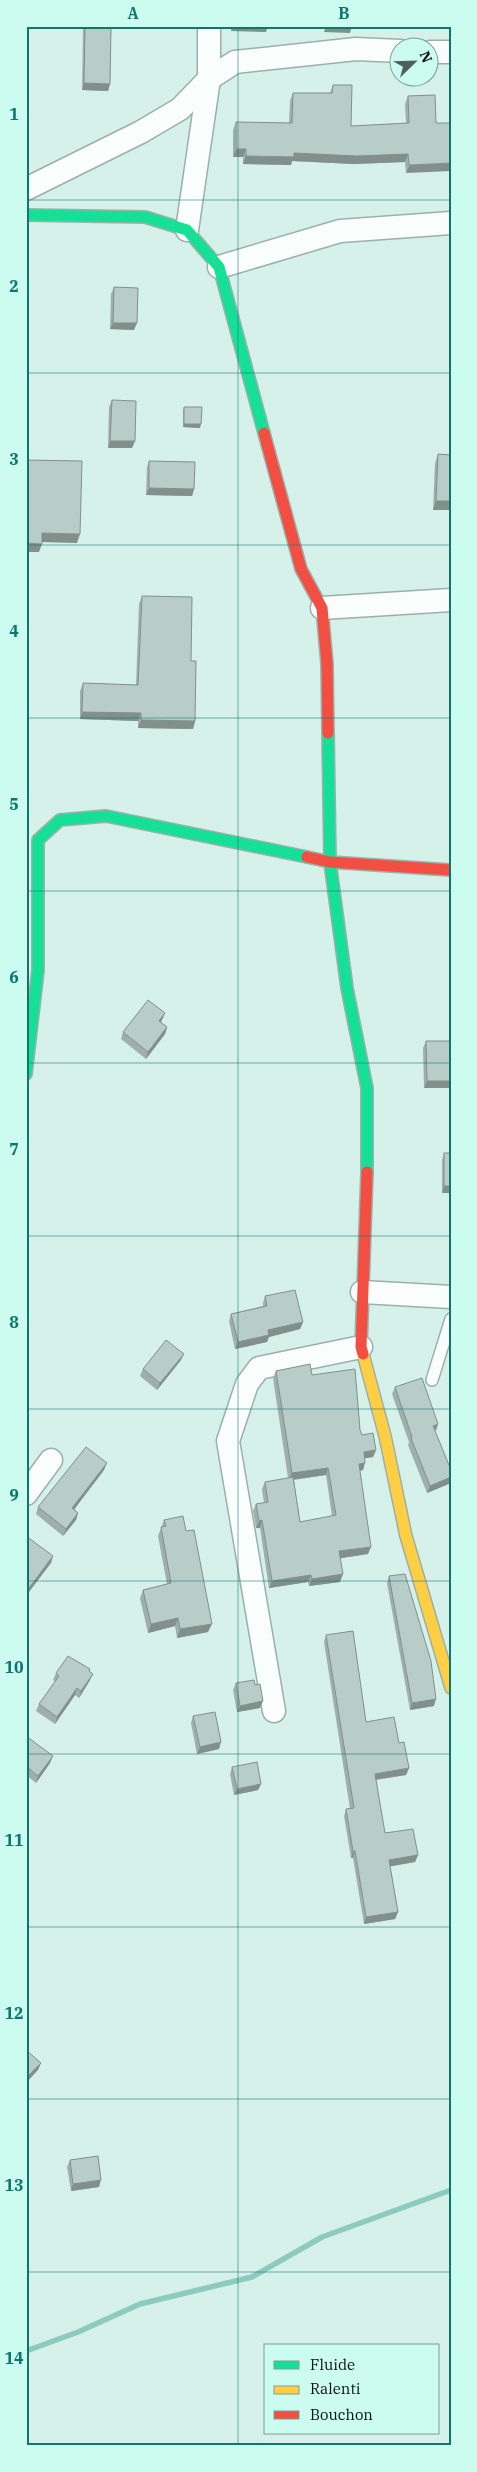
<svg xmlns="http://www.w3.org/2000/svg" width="477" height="2472" viewBox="0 0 477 2472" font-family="'IBM Plex Serif',serif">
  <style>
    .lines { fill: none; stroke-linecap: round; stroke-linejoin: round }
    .stream { stroke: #8dcbbe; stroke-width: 5.5 }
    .lane-casing { stroke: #9cb0ab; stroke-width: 14 }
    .street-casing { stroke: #9cb0ab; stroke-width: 25 }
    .fast-casing { stroke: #9cb0ab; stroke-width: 14 }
    .slow-casing { stroke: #9cb0ab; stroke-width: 14 }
    .jam-casing { stroke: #9cb0ab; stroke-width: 14 }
    .lane { stroke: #f9fdfc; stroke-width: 11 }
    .street { stroke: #f9fdfc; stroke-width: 22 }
    .fast { stroke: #16e098; stroke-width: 11 }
    .slow { stroke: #ffcf43; stroke-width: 11 }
    .jam { stroke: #f24e42; stroke-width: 11 }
    .wall { fill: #9fb0ac; fill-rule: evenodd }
    .shaded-wall { fill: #82908c }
    .building { fill: #b9cdc8; stroke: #82908c }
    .grid { fill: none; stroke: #0f766e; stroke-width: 1; stroke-opacity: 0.55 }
    .neatline { fill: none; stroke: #0f766e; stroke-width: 2 }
    .grid-label { font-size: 16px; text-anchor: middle; font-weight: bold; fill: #0f766e }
  </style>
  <rect width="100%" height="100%" fill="#d6f0ea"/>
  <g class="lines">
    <path class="stream" d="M26 2351 78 2332 140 2304 252 2277 322 2237 451 2190"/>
    <defs>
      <path id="lane" d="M432 1380 451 1319"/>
      <g id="street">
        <path d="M430 52H451"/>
        <path d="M26 189 141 132 180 109 209 79 235 62 356 49 400 51"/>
        <path d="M187 230 209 79V26"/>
        <path d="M219 267 340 231 451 223"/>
        <path d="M322 608 451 600"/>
        <path d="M362 1292 451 1297"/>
        <path d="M26 1494 51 1460"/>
        <path d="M274 1711 228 1441 247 1384 259 1368 361 1347"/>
      </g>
      <g id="fast">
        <path d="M26 215 145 217 187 230 219 267 264 433"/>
        <path d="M328 733 330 862 347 988 367 1088V1172"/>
        <path d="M26 1074 38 970V840L60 820 106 816 307 857"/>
      </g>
      <path id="slow" d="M363 1354 385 1436 406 1536 451 1688"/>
      <g id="jam">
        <path d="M264 433 301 569 322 608 327 664 328 733"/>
        <path d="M307 857 330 862 451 870"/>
        <path d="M363 1354 361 1347 367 1172"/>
      </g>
    </defs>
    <use href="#lane" class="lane-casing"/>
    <use href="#street" class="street-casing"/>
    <use href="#fast" class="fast-casing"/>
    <use href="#slow" class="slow-casing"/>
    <use href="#jam" class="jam-casing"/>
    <use href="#lane" class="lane"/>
    <use href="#street" class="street"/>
    <use href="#fast" class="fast"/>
    <use href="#slow" class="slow"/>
    <use href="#jam" class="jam"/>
  </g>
  <g class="wall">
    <path d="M84 26H111L110 84 108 91 82 90 83 29Z"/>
    <path d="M333 85 351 126 406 123 405 104 408 96 435 95 406 173 405 162 354 164 292 161 291 165 243 164V157H233V130L236 122 289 123 290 101 293 93H330Z"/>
    <path d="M114 287 134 330 110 329 111 294Z"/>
    <path d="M112 400 135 441 132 448H108L109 407Z"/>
    <path d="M184 407 200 428 183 427V410Z"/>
    <path d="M438 454 451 455V510H433L435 463Z"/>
    <path d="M149 461 194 489 192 496 146 495 147 467Z"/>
    <path d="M142 596 191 661 195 721 193 729 138 728V721L80 719V691L83 683 136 685 139 604Z"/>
    <path d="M165 1013 161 1022 167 1027 165 1034 146 1059 121 1039 123 1032Z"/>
    <path d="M426 1041H451L424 1088 423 1048Z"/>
    <path d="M444 1153 451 1193H442V1160Z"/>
    <path d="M265 1296 303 1322 300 1329 269 1337 267 1342 235 1349 229 1321 231 1314 263 1306V1303Z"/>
    <path d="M181 1360 157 1390 140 1376 143 1369Z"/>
    <path d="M276 1371 312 1375 360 1430 362 1435 376 1450 373 1457 365 1458 363 1470 360 1471 368 1554 340 1558V1582L309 1586 308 1582 269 1588 260 1528H256L253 1511 256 1504 264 1503 262 1489 265 1482 288 1478 273 1378ZM326 1475 332 1516 300 1522 294 1480Z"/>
    <path d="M395 1387 435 1431 451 1470V1483L427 1493 408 1445 409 1442 392 1394Z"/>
    <path d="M104 1470 74 1509 78 1513 76 1520 63 1536 36 1514 38 1507Z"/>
    <path d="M164 1520 186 1531 208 1632 177 1638 175 1626 148 1633 140 1598 143 1590 167 1584 158 1536Z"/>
    <path d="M389 1576 434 1706 410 1710 387 1583Z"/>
    <path d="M326 1635 366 1722 399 1743 409 1768 406 1775 376 1780 385 1833 418 1855 415 1862 390 1866 398 1912 395 1919 364 1924 353 1858H351L344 1816 346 1809H350L324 1642Z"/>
    <path d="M90 1669V1680L79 1698 75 1695 55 1724 36 1711 39 1704 55 1681 53 1680 56 1673Z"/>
    <path d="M236 1683 260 1708 237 1712 233 1690Z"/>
    <path d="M193 1716 219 1749 197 1754 191 1723Z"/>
    <path d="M26 1736 50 1763 36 1783 26 1775Z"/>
    <path d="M232 1767 261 1784 258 1790 234 1795 230 1774Z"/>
    <path d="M70 2160 99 2187 71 2191 67 2167Z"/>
  </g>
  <g class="shaded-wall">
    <path d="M232 26H268L266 32 231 31Z"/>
    <path d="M326 26H352L350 33 324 32Z"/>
    <path d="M84 83 110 84 108 91 82 90Z"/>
    <path d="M236 149H246L243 157H233Z"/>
    <path d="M294 153 408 154 405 162 354 164 292 161 291 165 243 164 246 156Z"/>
    <path d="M451 163V171L406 173 409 165Z"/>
    <path d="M113 323H137L134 330 110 329Z"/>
    <path d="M184 424H201L200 428 183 427Z"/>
    <path d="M110 441H135L132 448H108Z"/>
    <path d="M149 488 194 489 192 496 146 495Z"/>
    <path d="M436 501H451V510H433Z"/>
    <path d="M42 533 80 534 77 543 39 542Z"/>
    <path d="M26 543 42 544 39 552H26Z"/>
    <path d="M82 712 141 713 138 721 80 719Z"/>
    <path d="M141 720 195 721 193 729 138 728Z"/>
    <path d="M165 1013 162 1020 157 1028 159 1021Z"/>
    <path d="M167 1027 165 1034 146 1059 148 1052Z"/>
    <path d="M427 1081H451V1088H424Z"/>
    <path d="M444 1186H451V1193H442Z"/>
    <path d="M303 1322 300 1329 269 1337 267 1342 235 1349 238 1342 268 1330Z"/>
    <path d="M184 1354 181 1360 157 1390 160 1383Z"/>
    <path d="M438 1424 436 1431 433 1426Z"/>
    <path d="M376 1450 373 1457 361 1459 364 1452Z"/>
    <path d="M107 1463 104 1470 70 1515 72 1508Z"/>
    <path d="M365 1463 363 1470 357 1471 359 1464Z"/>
    <path d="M328 1468 326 1475 289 1480 292 1473Z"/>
    <path d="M451 1477V1483L427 1493 430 1486Z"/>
    <path d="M78 1513 76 1520 63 1536 66 1529Z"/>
    <path d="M262 1520 260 1528H256L259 1521Z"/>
    <path d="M371 1547 368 1554 336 1559 339 1551Z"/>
    <path d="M53 1556 51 1563 26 1596V1592Z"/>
    <path d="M343 1574 340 1582 309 1586 312 1579Z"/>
    <path d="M311 1575 308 1582 269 1588 272 1581Z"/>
    <path d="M178 1618 175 1626 148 1633 151 1624Z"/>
    <path d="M212 1624 208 1632 177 1638 180 1629Z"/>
    <path d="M93 1674 90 1680 79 1698 81 1691Z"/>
    <path d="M77 1688 75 1695 55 1724 57 1717Z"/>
    <path d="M436 1699 434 1706 410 1710 412 1703Z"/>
    <path d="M263 1701 260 1708 237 1712 240 1706Z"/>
    <path d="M221 1742 219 1749 197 1754 200 1747Z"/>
    <path d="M53 1756 50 1763 36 1783 38 1776Z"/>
    <path d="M409 1768 406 1775 372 1780 375 1774Z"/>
    <path d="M261 1784 258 1790 234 1795 237 1789Z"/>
    <path d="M353 1851H355L353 1858H351Z"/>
    <path d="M418 1855 415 1862 387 1867 389 1860Z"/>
    <path d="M398 1912 395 1919 364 1924 366 1917Z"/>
    <path d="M41 2063 38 2070 26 2083V2078Z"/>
    <path d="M101 2180 99 2187 71 2191 73 2184Z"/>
  </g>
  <g class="building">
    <path d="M85 26H111L110 84 84 83Z"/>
    <path d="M333 85H352L351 126 409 123 408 96 435 95 436 123H451V163L409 165 408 154 357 156 294 153V157L246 156V149H236V122L292 123 293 93H332Z"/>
    <path d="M114 287 138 288 137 323H113Z"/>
    <path d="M112 400 136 401 135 441H110Z"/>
    <path d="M184 407H202L201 424H184Z"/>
    <path d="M438 454 451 455V501H436Z"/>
    <path d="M26 460 82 461 80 534 42 533V544L26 543Z"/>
    <path d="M149 461 195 462 194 489 149 488Z"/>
    <path d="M142 596 192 597 191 661H196L195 721 141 720V713L82 712 83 683 138 685Z"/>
    <path d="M148 1000 165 1013 159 1021 167 1027 148 1052 123 1032Z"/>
    <path d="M426 1041H451V1081H427Z"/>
    <rect x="444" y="1153" width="7" height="33"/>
    <path d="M295 1290 303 1322 268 1330 269 1335 238 1342 231 1314 267 1306 265 1296Z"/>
    <path d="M166 1340 184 1354 160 1383 143 1369Z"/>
    <path d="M310 1364 312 1375 355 1369 360 1430 362 1435 373 1433 376 1450 364 1452 365 1463 359 1464 371 1547 339 1551 343 1574 312 1579 311 1575 272 1581 262 1520 259 1521 256 1504 268 1502 265 1482 293 1477 300 1522 336 1515 328 1468 292 1473 276 1371Z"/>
    <path d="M422 1378 438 1424 433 1426 451 1470V1477L430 1486 411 1438 412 1437 395 1387Z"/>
    <path d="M86 1447 107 1463 72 1508 78 1513 66 1529 38 1507Z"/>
    <path d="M183 1516 186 1531 194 1530 212 1624 180 1629 178 1618 151 1624 143 1590 171 1583 161 1527 166 1526 164 1520Z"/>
    <path d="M26 1536 53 1556 26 1592Z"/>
    <path d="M405 1574 431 1661 436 1699 412 1703 389 1576Z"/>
    <path d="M353 1631 366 1722 394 1717 399 1743 404 1742 409 1768 375 1774 385 1833 413 1829 418 1855 389 1860 398 1912 366 1917 355 1851H353L346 1809 354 1808 326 1635Z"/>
    <path d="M68 1656 90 1669 89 1671 93 1674 81 1691 77 1688 57 1717 39 1704 59 1676 56 1673Z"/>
    <path d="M254 1680 255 1685 260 1684 263 1701 240 1706 236 1683Z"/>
    <path d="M215 1712 221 1742 200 1747 193 1716Z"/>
    <path d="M26 1736 53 1756 38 1776 26 1766Z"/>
    <path d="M257 1762 261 1784 237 1789 232 1767Z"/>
    <path d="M26 2050 41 2063 26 2078Z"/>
    <path d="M98 2156 101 2180 73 2184 70 2160Z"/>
  </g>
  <path class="grid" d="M238 26V2446M26 200H451M26 373H451M26 545H451M26 718H451M26 891H451M26 1063H451M26 1236H451M26 1409H451M26 1581H451M26 1754H451M26 1927H451M26 2099H451M26 2272H451"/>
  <rect width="477" height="2472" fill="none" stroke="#ccfbf0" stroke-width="55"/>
  <rect x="264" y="2344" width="175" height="90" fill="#ccfbf0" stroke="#7c9e96"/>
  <rect x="274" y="2361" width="25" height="8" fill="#16e098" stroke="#7c9e96"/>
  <text x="310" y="2370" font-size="15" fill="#03120f">Fluide</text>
  <rect x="274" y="2386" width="25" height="8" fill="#ffcf43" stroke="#7c9e96"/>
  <text x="310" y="2394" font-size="15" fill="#03120f">Ralenti</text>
  <rect x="274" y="2411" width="25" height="8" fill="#f24e42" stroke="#7c9e96"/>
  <text x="310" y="2420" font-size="15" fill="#03120f">Bouchon</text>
  <g transform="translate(414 62) rotate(67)"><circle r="24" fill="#ccfbf0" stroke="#7c9e96"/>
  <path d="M0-4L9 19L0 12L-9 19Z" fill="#4d605c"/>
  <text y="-8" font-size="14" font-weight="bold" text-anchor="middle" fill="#03120f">N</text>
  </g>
  <rect x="28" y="28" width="422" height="2416" class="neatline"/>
  <g class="grid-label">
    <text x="133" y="19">A</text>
    <text x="344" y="19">B</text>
    <text x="14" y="120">1</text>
    <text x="14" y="292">2</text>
    <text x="14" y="465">3</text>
    <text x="14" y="637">4</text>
    <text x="14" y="810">5</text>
    <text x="14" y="983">6</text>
    <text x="14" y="1155">7</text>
    <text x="14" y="1328">8</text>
    <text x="14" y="1501">9</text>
    <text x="14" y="1673">10</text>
    <text x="14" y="1846">11</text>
    <text x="14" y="2019">12</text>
    <text x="14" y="2191">13</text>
    <text x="14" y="2364">14</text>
  </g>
</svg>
